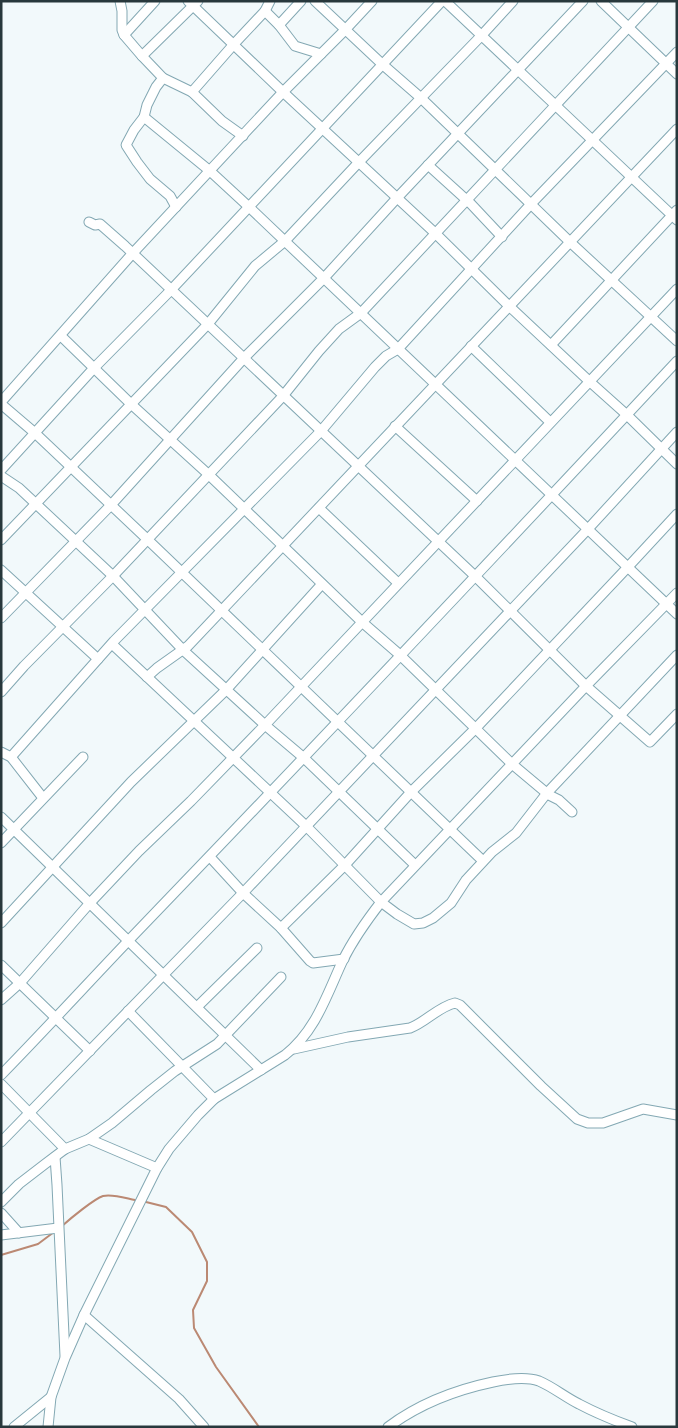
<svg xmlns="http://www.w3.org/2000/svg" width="678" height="1428" viewBox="0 0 678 1428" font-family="Georgia,serif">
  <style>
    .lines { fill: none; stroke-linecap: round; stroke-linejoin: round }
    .stream { stroke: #bb8973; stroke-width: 2 }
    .minor-casing { stroke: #83a8b3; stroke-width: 11 }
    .minor { stroke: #fff; stroke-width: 9 }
  </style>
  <rect width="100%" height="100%" fill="#f2f9fb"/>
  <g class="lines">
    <g class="stream">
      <path d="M146 1202 166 1207 192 1232 207 1262V1281L193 1310 194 1328 216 1367 259 1427"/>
      <path d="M62 1226C71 1218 94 1199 103 1196 113 1194 125 1198 135 1200"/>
      <path d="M1 1255 38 1244 54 1232"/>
    </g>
    <defs>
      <g id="minor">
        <path d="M120 1 122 11V30L124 35 142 56 163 78 192 92 222 121 243 136"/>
        <path d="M188 1 283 92 435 233 509 306 589 381 627 415 677 464"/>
        <path d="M315 1 382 64 421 98 570 242 677 341"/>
        <path d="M445 1 677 220"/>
        <path d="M601 1 677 74"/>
        <path d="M265 11 279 25 295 46 321 54"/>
        <path d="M279 25 301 1"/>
        <path d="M124 35 155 1"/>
        <path d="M142 56 198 1"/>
        <path d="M163 78 156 87 147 105 144 117 134 130 126 145 137 162 150 179 170 196 176 207"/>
        <path d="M192 92 234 44 265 11 270 1"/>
        <path d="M144 117 210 171 249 207 677 614"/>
        <path d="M428 165 471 204 502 237"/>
        <path d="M89 222 95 225 100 224 125 246 476 577 586 686 650 742 677 714"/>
        <path d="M61 336 131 404 208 474 362 622 400 655 512 764 549 795 559 800 572 812"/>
        <path d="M551 345 677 210"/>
        <path d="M471 346 550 422"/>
        <path d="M1 402 132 254 283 92 345 30 372 1"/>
        <path d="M1 404 35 433 147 539 483 861"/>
        <path d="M395 426 477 501"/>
        <path d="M1 470 94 368 171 290 442 1"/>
        <path d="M1 476 19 488 113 576 183 650 265 725 304 758 415 865"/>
        <path d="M319 508 398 583"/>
        <path d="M1 540 208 324 255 266 285 241 359 162 482 35 513 1"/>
        <path d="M1 570 98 659"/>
        <path d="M1 618 111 505 244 358 324 278 397 198 583 1"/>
        <path d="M112 644 306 826 381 902 397 914 414 924 423 923 433 918 451 903 466 880 492 852 516 833 547 793 677 655"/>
        <path d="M147 677 157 668 188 646 677 129"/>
        <path d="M1 692 24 666 113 576 283 396 319 351 339 329 361 313 653 1"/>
        <path d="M1 752 11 757 43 798"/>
        <path d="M11 757 114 641 321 431 375 367 386 356 398 349 531 204 677 52"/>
        <path d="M1 817 261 1070"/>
        <path d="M1 843 83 757"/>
        <path d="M210 857 243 893 281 928 310 961 313 963 344 959"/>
        <path d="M1 923 131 782 226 690 322 584"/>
        <path d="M281 928 345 865 411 792 476 728 627 568 677 514"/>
        <path d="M1 965 90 1051"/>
        <path d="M1 1000 20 983 89 904 139 851 191 801 265 725 677 289"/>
        <path d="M197 1007 257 948"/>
        <path d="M128 1011 214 1099"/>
        <path d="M294 1049 348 1037 410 1028C426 1022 438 1007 455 1003L460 1005 541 1086 577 1119 588 1123H603L643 1109 677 1115"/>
        <path d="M1 1075C45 1030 87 984 130 939 314 748 496 555 677 361"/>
        <path d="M1 1084 65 1149"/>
        <path d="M89 1139 157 1168"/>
        <path d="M1 1142 243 893 588 529 677 432"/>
        <path d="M55 1157 57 1185 65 1356"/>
        <path d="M1 1202 19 1184 45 1164 65 1149 89 1139 112 1123 151 1090 175 1071 217 1044 281 977"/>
        <path d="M1 1213 19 1233"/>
        <path d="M1 1235 58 1228"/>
        <path d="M84 1315 179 1399 204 1427"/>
        <path d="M14 1427 51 1397"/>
        <path d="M48 1427 51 1397 65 1358 84 1315 157 1168 169 1149 198 1115 214 1099 285 1055C316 1031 327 994 343 960 353 940 367 920 381 902L586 686 677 593"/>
        <path d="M388 1427C419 1404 455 1390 493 1382 507 1379 525 1376 539 1381 553 1387 565 1397 579 1404 596 1413 613 1420 632 1427"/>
      </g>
    </defs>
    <use href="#minor" class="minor-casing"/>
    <use href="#minor" class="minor"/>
  </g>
  <rect width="678" height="1428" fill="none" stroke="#28383c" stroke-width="5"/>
</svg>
